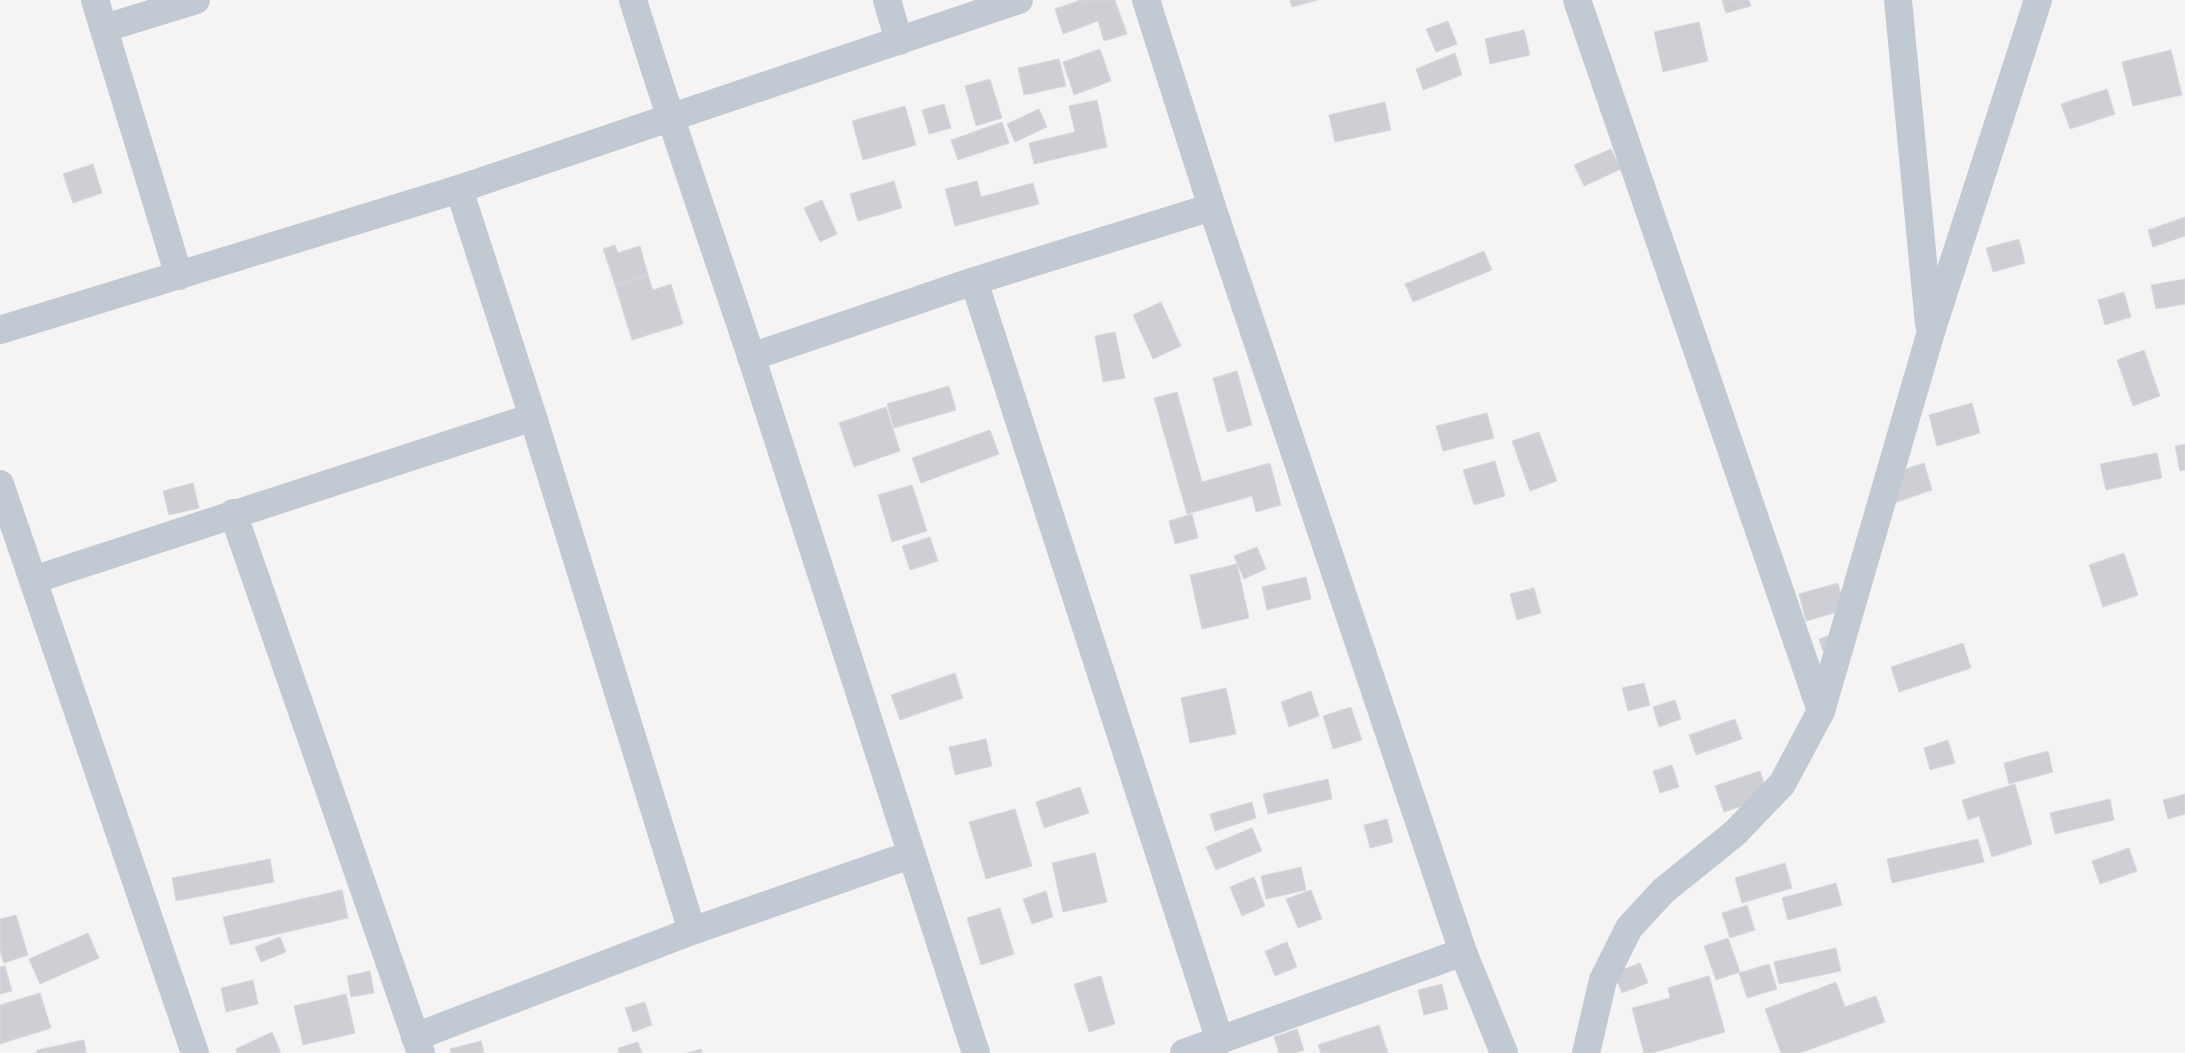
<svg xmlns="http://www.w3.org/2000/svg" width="2185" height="1053" viewBox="0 0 2185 1053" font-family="'Fira Sans',sans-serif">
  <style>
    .building { fill: #cdcfd5; stroke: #d7d9de }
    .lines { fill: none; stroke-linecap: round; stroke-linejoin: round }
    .minor { stroke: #c1cad2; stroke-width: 28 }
  </style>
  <rect width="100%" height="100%" fill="#f5f3f3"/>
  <g class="building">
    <path d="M1081 0H1115L1127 34 1104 41 1098 21 1063 34 1055 9Z"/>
    <path d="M1290 0H1318L1292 7Z"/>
    <path d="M1722 0H1749L1751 6 1726 13Z"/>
    <path d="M1448 21 1457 44 1436 52 1426 29Z"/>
    <path d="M1699 22 1708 61 1663 72 1654 32Z"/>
    <path d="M1524 30 1530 55 1490 64 1485 39Z"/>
    <path d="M1100 49 1111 81 1074 95 1063 62Z"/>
    <path d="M2171 50 2182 95 2133 106 2122 62Z"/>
    <path d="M1455 53 1462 75 1423 90 1416 69Z"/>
    <path d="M1059 59 1066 86 1024 95 1018 68Z"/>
    <path d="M990 79 1002 118 976 126 965 86Z"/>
    <path d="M2107 89 2115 114 2070 129 2061 104Z"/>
    <path d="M1097 100 1107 147 1034 164 1029 143 1075 132 1069 106Z"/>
    <path d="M1385 102 1391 130 1335 142 1329 115Z"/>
    <path d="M944 104 951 128 929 134 922 110Z"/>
    <path d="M905 106 916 145 863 160 852 121Z"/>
    <path d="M1039 109 1047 127 1015 142 1007 124Z"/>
    <path d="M1002 122 1009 143 958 160 951 140Z"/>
    <path d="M1611 149 1621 169 1584 186 1574 165Z"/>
    <path d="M93 164 102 193 73 203 63 174Z"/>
    <path d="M894 181 902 208 858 221 850 194Z"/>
    <path d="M977 181 981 197 1033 183 1039 204 955 226 945 189Z"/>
    <path d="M822 200 837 234 820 242 804 208Z"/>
    <path d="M2185 217V236L2153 247 2148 230Z"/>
    <path d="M2019 239 2025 263 1993 272 1986 248Z"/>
    <path d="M615 245 618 253 640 246 648 275 615 285 603 249Z"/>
    <path d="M1484 251 1492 270 1413 302 1405 284Z"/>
    <path d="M648 275 653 290 671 284 683 324 632 340 615 285Z"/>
    <path d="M2185 279V304L2156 309 2151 285Z"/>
    <path d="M2124 292 2131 317 2105 325 2098 300Z"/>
    <path d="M1161 302 1181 346 1153 359 1133 315Z"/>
    <path d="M1115 332 1125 378 1103 382 1095 336Z"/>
    <path d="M2144 350 2160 396 2133 406 2117 360Z"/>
    <path d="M1237 371 1252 425 1227 432 1213 378Z"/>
    <path d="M949 386 956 410 894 428 887 404Z"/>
    <path d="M1177 392 1202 482 1270 463 1281 505 1256 512 1252 496 1187 514 1154 398Z"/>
    <path d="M1972 403 1980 433 1937 446 1929 415Z"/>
    <path d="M886 407 900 451 854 467 839 423Z"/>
    <path d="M1487 413 1494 438 1443 451 1436 426Z"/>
    <path d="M990 430 999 454 921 483 912 458Z"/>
    <path d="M1539 432 1557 481 1530 491 1512 441Z"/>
    <path d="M2185 444V470L2180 471 2175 446Z"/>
    <path d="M2157 453 2162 478 2106 490 2100 464Z"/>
    <path d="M1495 461 1505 496 1474 505 1463 470Z"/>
    <path d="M1924 463 1932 490 1891 504 1882 477Z"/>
    <path d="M193 483 199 508 169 515 163 491Z"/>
    <path d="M912 485 927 531 892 542 878 495Z"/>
    <path d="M1192 514 1198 538 1175 544 1169 521Z"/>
    <path d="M930 537 938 561 910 570 902 546Z"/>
    <path d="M1257 547 1266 569 1244 579 1234 556Z"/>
    <path d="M2124 553 2138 595 2103 607 2089 565Z"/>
    <path d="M1237 564 1249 618 1202 629 1190 575Z"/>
    <path d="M1306 577 1311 599 1267 610 1262 587Z"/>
    <path d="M1838 583 1845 610 1806 621 1799 594Z"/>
    <path d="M1534 588 1541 613 1517 620 1510 594Z"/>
    <path d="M1851 629 1855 641 1823 651 1819 639Z"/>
    <path d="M1963 643 1971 668 1899 692 1891 667Z"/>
    <path d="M955 673 963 698 900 720 891 695Z"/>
    <path d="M1644 683 1650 705 1628 711 1622 688Z"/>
    <path d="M1226 688 1236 734 1190 743 1181 698Z"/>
    <path d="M1311 691 1319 716 1289 727 1281 702Z"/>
    <path d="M1675 700 1681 719 1659 727 1653 707Z"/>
    <path d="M1351 707 1362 740 1333 749 1323 716Z"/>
    <path d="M1735 719 1742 739 1696 755 1689 735Z"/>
    <path d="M986 739 992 766 955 775 949 747Z"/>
    <path d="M1948 740 1955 763 1930 770 1924 748Z"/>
    <path d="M2048 751 2053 772 2009 784 2004 763Z"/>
    <path d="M1672 765 1679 787 1660 793 1653 771Z"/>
    <path d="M1760 771 1769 797 1724 812 1715 786Z"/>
    <path d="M1328 779 1332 799 1268 814 1263 794Z"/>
    <path d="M2015 784 2032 844 1992 857 1979 816 1968 820 1962 800Z"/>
    <path d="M1080 787 1089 813 1044 828 1036 802Z"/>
    <path d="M2185 794V814L2168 819 2163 800Z"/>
    <path d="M2110 799 2114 820 2055 834 2050 813Z"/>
    <path d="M1252 802 1256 818 1215 831 1210 814Z"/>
    <path d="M1015 809 1032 866 986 879 969 822Z"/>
    <path d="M1387 819 1393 842 1370 848 1364 825Z"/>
    <path d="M1252 828 1262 851 1216 870 1206 847Z"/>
    <path d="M1978 839 1984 862 1892 883 1887 859Z"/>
    <path d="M2129 848 2137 871 2100 884 2092 861Z"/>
    <path d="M1095 853 1107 902 1063 912 1052 863Z"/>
    <path d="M270 859 274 882 176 901 172 878Z"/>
    <path d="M1785 863 1792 888 1742 903 1735 878Z"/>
    <path d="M1301 867 1306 890 1266 899 1261 876Z"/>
    <path d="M1254 877 1265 906 1242 916 1230 887Z"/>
    <path d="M1836 883 1842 905 1788 920 1782 898Z"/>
    <path d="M342 890 348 918 230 945 223 917Z"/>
    <path d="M1311 890 1322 919 1298 928 1286 899Z"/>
    <path d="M1046 891 1053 917 1032 924 1023 899Z"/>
    <path d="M1747 905 1755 930 1730 938 1722 913Z"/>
    <path d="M1000 908 1014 954 981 965 967 918Z"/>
    <path d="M16 915 28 955 4 963 0 951V919Z"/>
    <path d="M88 933 99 958 40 984 29 959Z"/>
    <path d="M280 937 286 952 261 962 255 947Z"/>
    <path d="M1728 938 1740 972 1716 980 1704 946Z"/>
    <path d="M1287 942 1297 967 1275 976 1265 951Z"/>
    <path d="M1836 948 1841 971 1779 984 1774 962Z"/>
    <path d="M1640 963 1648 983 1622 993 1614 973Z"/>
    <path d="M1769 964 1777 989 1747 998 1739 973Z"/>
    <path d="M5 966 12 991 0 994V967Z"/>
    <path d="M370 971 374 993 351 997 347 976Z"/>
    <path d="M1101 976 1115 1024 1089 1032 1074 984Z"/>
    <path d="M1709 976 1725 1032 1652 1053H1644L1632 1008 1670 998 1668 988Z"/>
    <path d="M253 980 258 1004 226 1012 221 988Z"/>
    <path d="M1836 982 1845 1007 1876 996 1885 1022 1800 1053H1781L1765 1009Z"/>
    <path d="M1442 984 1448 1009 1424 1015 1418 990Z"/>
    <path d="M40 993 51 1028 0 1044V1005Z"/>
    <path d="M346 994 355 1033 303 1045 294 1006Z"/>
    <path d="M645 1002 652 1025 633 1032 625 1008Z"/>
    <path d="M1379 1025 1388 1053H1321L1318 1045Z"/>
    <path d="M1297 1029 1304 1050 1296 1053H1279L1274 1037Z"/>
    <path d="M272 1032 281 1053H237L236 1049Z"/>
    <path d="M84 1040 86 1053H37V1050Z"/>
    <path d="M481 1041 484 1053H451L450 1049Z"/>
    <path d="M638 1042 642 1053H619L618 1048Z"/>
    <path d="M701 1049 702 1053H687Z"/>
  </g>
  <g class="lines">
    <g class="minor">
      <path d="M95 0 179 276"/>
      <path d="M633 0C670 121 712 239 752 359 827 590 900 822 976 1053"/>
      <path d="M887 0 899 41"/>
      <path d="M1146 0 1212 207 1463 952 1504 1053"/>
      <path d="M1577 0 1821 711"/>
      <path d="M1898 0 1929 324"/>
      <path d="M105 28 196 0"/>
      <path d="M459 189 533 417 692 931"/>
      <path d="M974 281 1220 1041"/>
      <path d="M0 330 459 189 1019 0"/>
      <path d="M751 357 974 281 1212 207"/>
      <path d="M0 484 195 1053"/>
      <path d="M233 513 421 1053"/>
      <path d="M33 580 533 417"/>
      <path d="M415 1037 692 931 910 855"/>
      <path d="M1184 1053 1463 952"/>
      <path d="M1586 1053 1603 980 1629 928 1663 891 1735 833 1782 784 1821 711 1930 335 2038 0"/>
    </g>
  </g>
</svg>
